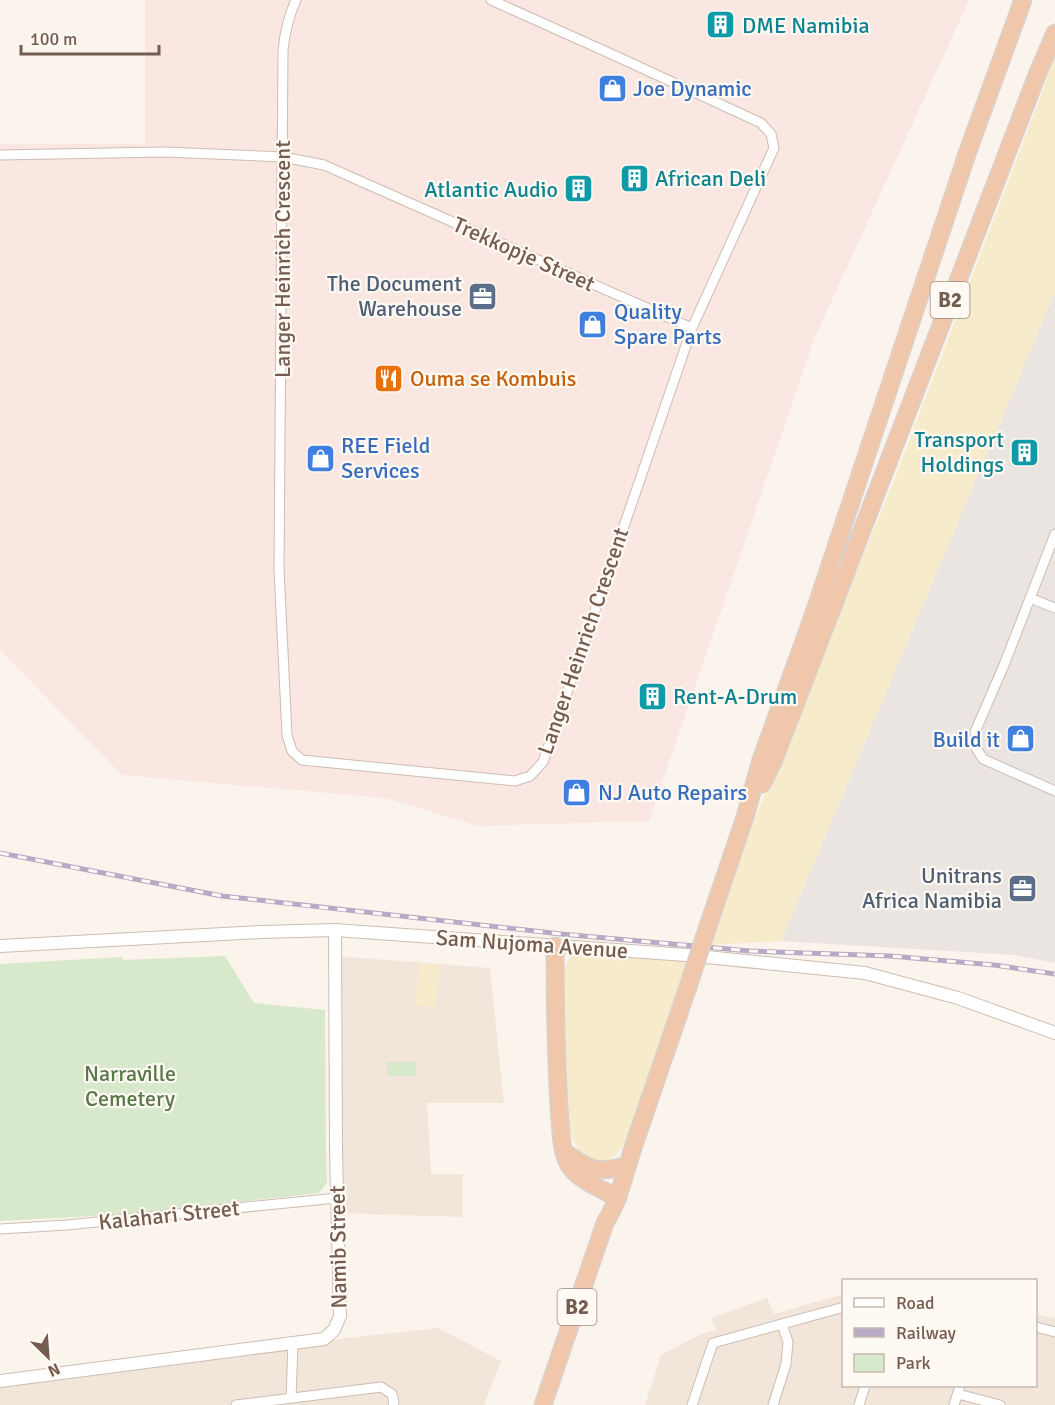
<svg xmlns="http://www.w3.org/2000/svg" width="1055" height="1405" viewBox="0 0 1055 1405" font-family="Signika,sans-serif">
  <style>
    .residential { fill: #f2e6db }
    .commercial { fill: #fae7e1 }
    .industrial { fill: #ebe5e1 }
    .green { fill: #d8e8cb }
    .sand { fill: #f6ebca }
    .lines { fill: none; stroke-linecap: round; stroke-linejoin: round }
    .minor-casing { stroke: #cdbdb2; stroke-width: 11 }
    .tertiary-casing { stroke: #cdbdb2; stroke-width: 14 }
    .trunk-casing { stroke: #d8d1ce; stroke-width: 19 }
    .minor { stroke: #fff; stroke-width: 9 }
    .tertiary { stroke: #fff; stroke-width: 12 }
    .trunk { stroke: #f0c7aa; stroke-width: 16 }
    .rail-casing { stroke: #b7aac5; stroke-width: 5 }
    .rail { stroke: #fef9f2; stroke-width: 3; stroke-dasharray: 9; stroke-linecap: butt }
    .trunk-bridge-casing { stroke: #d8d1ce; stroke-width: 19; stroke-linecap: butt }
    .trunk-bridge { stroke: #f0c7aa; stroke-width: 16 }
    .labels { text-anchor: middle; dominant-baseline: central; stroke-width: 4.5; stroke-linejoin: round; paint-order: stroke }
    .shield { fill: #fef9f2; stroke: #9d8b81; stroke-width: 1.5 }
    .shield-label { font-size: 21px; font-weight: bold; fill: #745c50 }
    .culture-label { font-size: 22px; fill: #0d838f; stroke: #fef9f2; text-anchor: start }
    .shop-label { font-size: 22px; fill: #366cbe; stroke: #fef9f2; text-anchor: start }
    .street-label { font-size: 22px; fill: #745c50; stroke: #fef9f2 }
    .service-label { font-size: 22px; fill: #4e5e75; stroke: #fef9f2; text-anchor: end }
    .food-label { font-size: 22px; fill: #c56008; stroke: #fef9f2; text-anchor: start }
    .park-label { font-size: 22px; fill: #59784a; stroke: #fef9f2 }
  </style>
  <rect width="100%" height="100%" fill="#fbf4ec"/>
  <g class="residential">
    <path d="M336 956 490 968 504 1103H427L431 1174H463V1217L338 1213Z"/>
    <path d="M843 1294 844 1386H1036V1314L1055 1318V1405H645L661 1355 701 1334 716 1330 711 1318 767 1298 774 1314Z"/>
    <path d="M438 1328 501 1361 484 1405H0V1381L293 1344Z"/>
  </g>
  <path class="commercial" d="M145 0H969L815 337 649 821 478 826 386 798 122 775 0 650V144H145Z"/>
  <path class="industrial" d="M1055 292V963L1015 955 781 941Z"/>
  <g class="green">
    <path d="M225 956 254 1003 325 1010 326 1151 327 1183 319 1193 133 1214 0 1221V964L122 957V960Z"/>
    <rect x="387" y="1062" width="29" height="14"/>
  </g>
  <g class="sand">
    <path d="M1055 53V292L781 941 710 945 755 818 891 488 1044 88Z"/>
    <path d="M590 951 690 960 624 1145C617 1156 610 1160 598 1163L580 1154 570 1133 565 1041 563 970 570 957 576 954Z"/>
    <path d="M419 963 440 964 436 1007 416 1005Z"/>
  </g>
  <g class="lines">
    <defs>
      <g id="minor">
        <path d="M296 0C288 17 285 31 283 50L279 569 287 735 292 751 302 760 515 781 530 776 543 762 692 328 774 148 771 134 761 123 618 57 491 0"/>
        <path d="M0 155 164 152 283 157 324 165 692 328"/>
        <path d="M1055 534 1004 665 975 732 976 748 983 759 1055 791"/>
        <path d="M1030 598 1055 608"/>
        <path d="M0 1229 67 1225 337 1198"/>
        <path d="M1036 1327 1055 1332"/>
        <path d="M958 1394 1000 1405"/>
        <path d="M291 1398 293 1344"/>
        <path d="M236 1405 381 1387 392 1394 394 1402 393 1405"/>
        <path d="M692 1405 713 1343 844 1307"/>
        <path d="M773 1405 786 1364 788 1342 782 1324"/>
        <path d="M859 1405 865 1386"/>
        <path d="M954 1405 960 1386"/>
      </g>
      <g id="tertiary">
        <path d="M0 946 261 932 335 930 686 955 865 973 958 998 1055 1033"/>
        <path d="M0 1381 324 1339 334 1330 340 1316 336 1151 335 930"/>
      </g>
      <g id="trunk">
        <path d="M762 784 773 762 1039 70 1055 33"/>
        <path d="M707 929 745 817 761 760 814 613 968 151 1023 0"/>
        <path d="M555 946C555 1000 556 1053 559 1107 561 1124 560 1151 569 1165 579 1181 602 1189 618 1198"/>
        <path d="M569 1155C590 1172 603 1173 627 1165"/>
        <path d="M543 1405 605 1223C620 1199 625 1171 634 1145 652 1093 669 1042 687 990"/>
      </g>
    </defs>
    <use href="#minor" class="minor-casing"/>
    <use href="#tertiary" class="tertiary-casing"/>
    <use href="#trunk" class="trunk-casing"/>
    <use href="#minor" class="minor"/>
    <use href="#tertiary" class="tertiary"/>
    <use href="#trunk" class="trunk"/>
    <defs>
      <path id="rail" d="M0 853 222 896 561 934 750 951 890 956 994 965 1055 974"/>
    </defs>
    <use href="#rail" class="rail-casing"/>
    <use href="#rail" class="rail"/>
    <defs>
      <path id="trunk-bridge" d="M687 990 707 929"/>
    </defs>
    <use href="#trunk-bridge" class="trunk-bridge-casing"/>
    <use href="#trunk-bridge" class="trunk-bridge"/>
  </g>
  <defs>
    <symbol id="building-square" viewBox="-11 -11 22 22"><rect x="-9" y="-9" width="18" height="18" rx="4" fill="#0f9aa8" stroke="#fef9f2"/><path d="M-4-6H4V6H1V3H-1V6H-4ZM-2.5-4.3h1.7v1.8h-1.7ZM.8-4.3h1.7v1.8H.8ZM-2.5-1h1.7V.8h-1.7ZM.8-1h1.7V.8H.8Z" fill="#fff"/></symbol>
    <symbol id="shop-square" viewBox="-11 -11 22 22"><rect x="-9" y="-9" width="18" height="18" rx="4" fill="#3f7fe0" stroke="#fef9f2"/><path d="M-5-2.5h2.3a2.7 3.5 0 0 1 5.4 0H5L5.5 6h-11ZM-1.5-2.5h3a1.5 2.3 0 0 0-3 0Z" fill="#fff"/></symbol>
    <symbol id="office-square" viewBox="-11 -11 22 22"><rect x="-9" y="-9" width="18" height="18" rx="4" fill="#5c6f8a" stroke="#fef9f2"/><path d="M-6-3h4V-5.5h4V-3h4V5H-6ZM-1-4.5V-3h2v-1.5ZM-6 0V1H6V0Z" fill="#fff"/></symbol>
    <symbol id="restaurant-square" viewBox="-11 -11 22 22"><rect x="-9" y="-9" width="18" height="18" rx="4" fill="#e8710a" stroke="#fef9f2"/><path d="M-5-6h1v4h1v-4h1v4h1v-4h1v5L-1.5 .5V6h-2V.5L-5-1ZM5-6V6H3V1.5H1.5Q1.5-4 5-6Z" fill="#fff"/></symbol>
  </defs>
  <g fill-rule="evenodd">
    <use href="#building-square" x="704" y="8" width="33" height="33"/>
    <use href="#shop-square" x="596" y="72" width="33" height="33"/>
    <use href="#building-square" x="618" y="162" width="33" height="33"/>
    <use href="#building-square" x="562" y="172" width="33" height="33"/>
    <use href="#office-square" x="466" y="280" width="33" height="33"/>
    <use href="#shop-square" x="576" y="308" width="33" height="33"/>
    <use href="#restaurant-square" x="372" y="362" width="33" height="33"/>
    <use href="#building-square" x="1008" y="436" width="33" height="33"/>
    <use href="#shop-square" x="304" y="442" width="33" height="33"/>
    <use href="#building-square" x="636" y="680" width="33" height="33"/>
    <use href="#shop-square" x="1004" y="722" width="33" height="33"/>
    <use href="#shop-square" x="560" y="776" width="33" height="33"/>
    <use href="#office-square" x="1006" y="872" width="33" height="33"/>
  </g>
  <g class="labels">
    <g class="shield">
      <rect x="930.5" y="282" width="39" height="36" rx="4.5"/>
      <rect x="557.5" y="1289" width="39" height="36" rx="4.5"/>
    </g>
    <g class="shield-label">
      <text x="950" y="300">B2</text>
      <text x="577" y="1307">B2</text>
    </g>
    <g class="culture-label">
      <text x="742" y="25">DME Namibia</text>
      <text x="655" y="178">African Deli</text>
      <text x="558" y="189" text-anchor="end">Atlantic Audio</text>
      <text x="1004" y="439" text-anchor="end">Transport<tspan x="1004" dy="25">Holdings</tspan></text>
      <text x="673" y="696">Rent-A-Drum</text>
    </g>
    <g class="shop-label">
      <text x="633" y="88">Joe Dynamic</text>
      <text x="614" y="311">Quality<tspan x="614" dy="25">Spare Parts</tspan></text>
      <text x="341" y="445">REE Field<tspan x="341" dy="25">Services</tspan></text>
      <text x="1000" y="739" text-anchor="end">Build it</text>
      <text x="598" y="792">NJ Auto Repairs</text>
    </g>
    <g class="street-label">
      <text transform="translate(524 254) rotate(24)">Trekkopje Street</text>
      <text transform="translate(282 259) rotate(-90)">Langer Heinrich Crescent</text>
      <text transform="translate(583 641) rotate(-71)">Langer Heinrich Crescent</text>
      <text transform="translate(532 944) rotate(4)">Sam Nujoma Avenue</text>
      <text transform="translate(169 1215) rotate(-6)">Kalahari Street</text>
      <text transform="translate(338 1247) rotate(-91)">Namib Street</text>
    </g>
    <g class="service-label">
      <text x="462" y="283">The Document<tspan x="462" dy="25">Warehouse</tspan></text>
      <text x="1002" y="875">Unitrans<tspan x="1002" dy="25">Africa Namibia</tspan></text>
    </g>
    <g class="food-label">
      <text x="410" y="378">Ouma se Kombuis</text>
    </g>
    <g class="park-label">
      <text x="130" y="1073">Narraville<tspan x="130" dy="25">Cemetery</tspan></text>
    </g>
  </g>
  <rect x="842" y="1279" width="195" height="108" fill="#fef9f2" stroke="#c7bab1" stroke-width="1.5"/>
  <rect x="854" y="1298" width="30" height="9" fill="#ffffff" stroke="#c7bab1" stroke-width="1.5"/>
  <text x="896" y="1309" font-size="18" fill="#745c50">Road</text>
  <rect x="854" y="1328" width="30" height="9" fill="#b7aac5" stroke="#c7bab1" stroke-width="1.5"/>
  <text x="896" y="1339" font-size="18" fill="#745c50">Railway</text>
  <rect x="854" y="1354" width="30" height="18" fill="#d8e8cb" stroke="#c7bab1" stroke-width="1.5"/>
  <text x="896" y="1369" font-size="18" fill="#745c50">Park</text>
  <g transform="translate(48 1357) rotate(155)" stroke="#fef9f2" stroke-width="4.5" paint-order="stroke">
  <path d="M0-4.5L10 22L0 15L-10 22Z" fill="#745c50"/>
  <text y="-9" font-size="16" font-weight="bold" text-anchor="middle" fill="#745c50">N</text>
  </g>
  <path d="M21 45v9h138v-9" fill="none" stroke="#745c50" stroke-width="3"/>
  <text x="30" y="45" font-size="18" fill="#745c50" stroke="#fef9f2" stroke-width="4.5" paint-order="stroke">100 m</text>
</svg>
